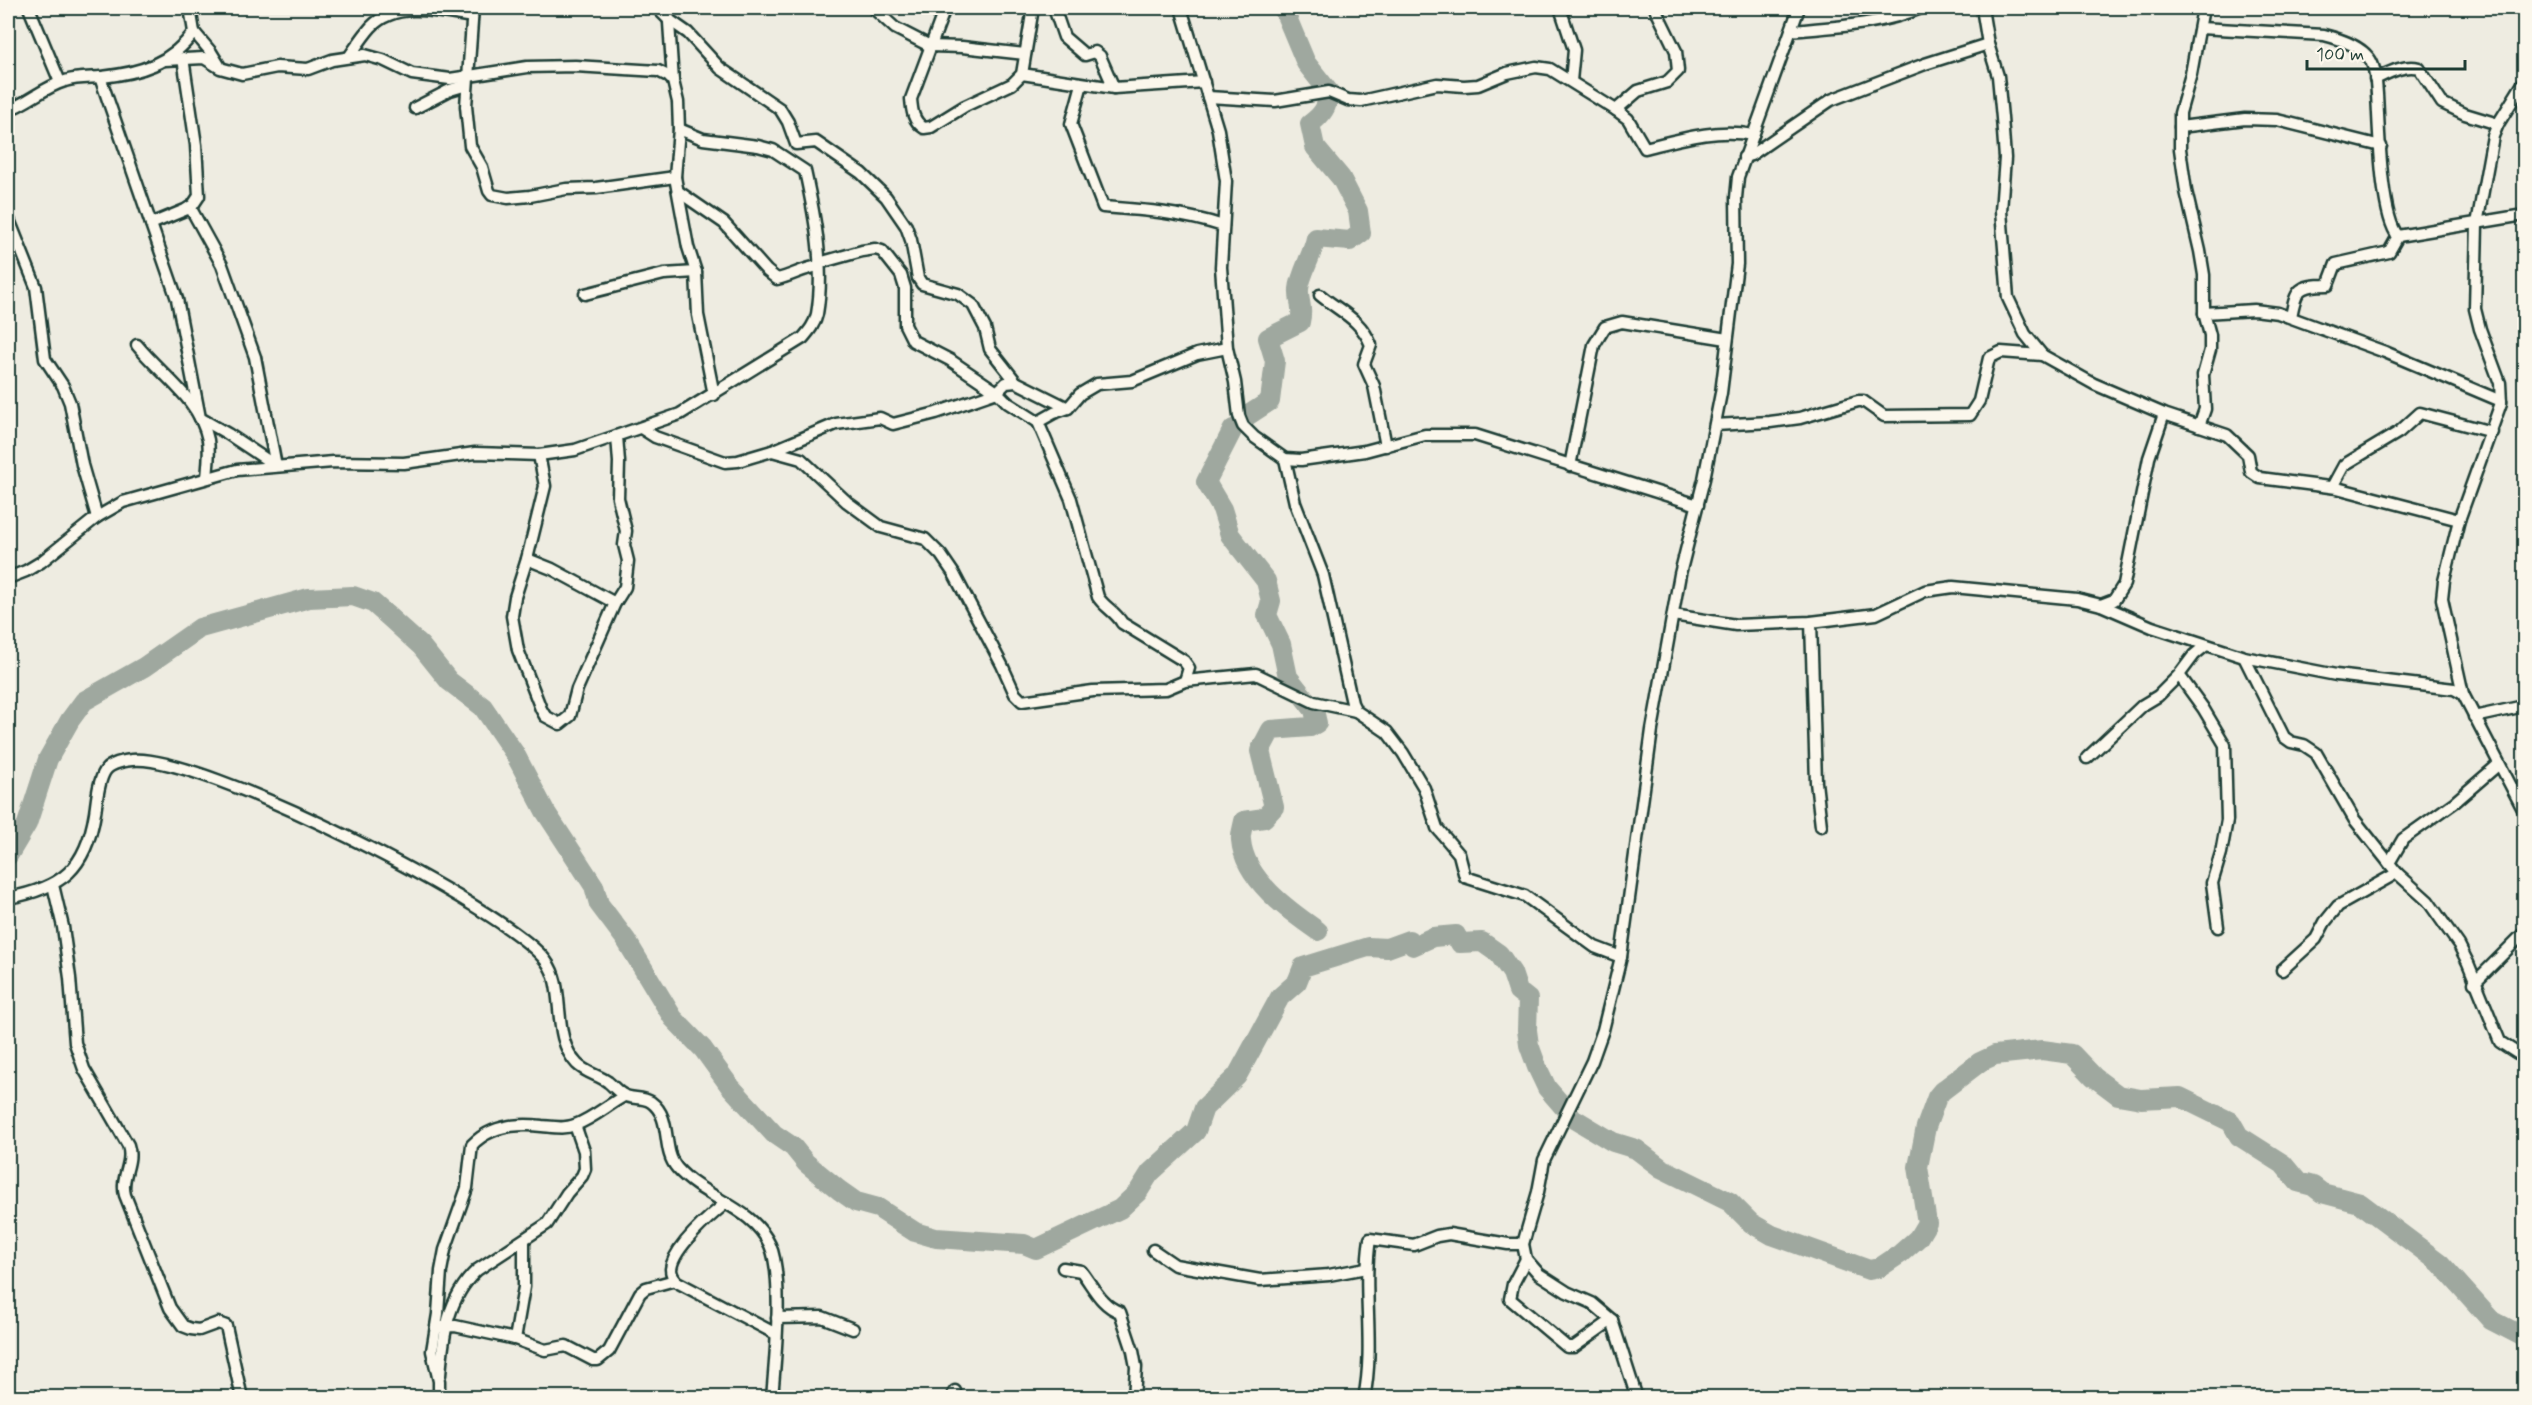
<svg xmlns="http://www.w3.org/2000/svg" width="2532" height="1405" viewBox="0 0 2532 1405" font-family="Mynerve,sans-serif">
  <style>
    .lines { fill: none; stroke-linecap: round; stroke-linejoin: round }
    .river { stroke: #9fa89f; stroke-width: 20 }
    .minor-casing { stroke: #1f3d34; stroke-width: 15 }
    .minor { stroke: #fbf7ec; stroke-width: 10 }
  </style>
  <rect width="100%" height="100%" fill="#eeece1"/>
  <filter id="ink" filterUnits="userSpaceOnUse"><feTurbulence type="fractalNoise" baseFrequency=".0167" numOctaves="2"/><feDisplacementMap in="SourceGraphic" scale="12" xChannelSelector="R" yChannelSelector="G"/><feConvolveMatrix kernelMatrix="1 2 1 2 8 2 1 2 1" color-interpolation-filters="sRGB"/></filter>
  <g filter="url(#ink)">
    <g class="lines">
      <g class="river">
        <path d="M1247 416 1270 401 1275 361 1268 338 1300 322C1304 306 1298 303 1299 289 1300 275 1313 254 1316 238L1350 241 1361 233 1358 211 1341 178 1315 147 1310 124C1322 115 1328 107 1329 92L1306 63 1283 8"/>
        <path d="M1233 429 1206 482 1222 509 1230 535 1266 581 1271 601 1267 615 1281 644 1288 677 1314 710 1317 723 1310 727 1271 730 1260 751 1274 807 1264 818 1244 821C1243 827 1240 834 1241 840 1244 879 1289 911 1318 931"/>
        <path d="M8 856 27 824 48 759 70 720 84 701 144 667 200 628 309 598 353 596 373 603 389 617 421 646 449 681 483 707 515 754 545 811 594 886 599 904 626 940 673 1018 703 1049 729 1085 774 1134 793 1147 806 1163 839 1190 856 1202 878 1208 915 1232 936 1238 1024 1244 1036 1249 1120 1209 1138 1192 1150 1173 1196 1131 1204 1108 1237 1076 1280 997 1297 982 1303 967 1368 947 1387 948 1409 940 1413 946 1433 937 1456 935 1460 943 1482 942 1499 954 1512 973 1518 991 1528 999 1527 1030 1529 1045 1537 1067 1547 1088 1573 1118 1613 1142 1636 1149 1661 1168 1730 1202 1751 1223 1772 1235 1869 1270 1879 1268 1900 1254 1918 1238 1927 1223 1918 1167 1926 1127 1937 1097 1942 1091 1980 1062 1995 1055 2042 1050 2072 1054 2094 1077 2118 1095 2141 1099 2180 1097 2231 1122 2239 1136 2283 1164 2298 1182 2313 1186 2322 1193 2360 1203 2440 1263 2491 1320 2524 1337"/>
      </g>
      <defs>
        <g id="minor">
          <path d="M29 8 60 82"/>
          <path d="M473 8 466 106 470 146 482 167 489 191 492 195 508 198 530 196 566 189 596 188 675 177"/>
          <path d="M657 8 668 19 688 33 720 68 780 109 788 122 796 144 816 142 861 173 886 197 906 226 911 240 918 278 922 284 958 294 973 305 985 328 990 349 1016 382 1068 408"/>
          <path d="M668 8 673 81"/>
          <path d="M873 8 895 28 930 46 962 47 1025 54"/>
          <path d="M945 8 911 99C912 111 913 121 924 128L931 127 965 106 1012 84 1022 74 1033 8"/>
          <path d="M1054 8 1064 37 1085 55 1095 52 1100 56 1114 88"/>
          <path d="M1181 8 1218 130 1226 181 1221 267 1227 348 1235 382 1239 416 1243 426 1254 437 1285 459 1301 460 1365 451 1425 435H1475L1698 505"/>
          <path d="M1560 8 1574 50 1571 81"/>
          <path d="M1982 8 1988 44 1998 76 2002 118 2005 158 2001 211 2008 298 2025 334 2042 355"/>
          <path d="M2200 28 2324 35C2340 39 2359 45 2369 58 2376 67 2376 83 2377 94 2379 125 2380 215 2398 236L2524 215"/>
          <path d="M1791 31C1835 27 1880 25 1921 8"/>
          <path d="M194 32 211 52 219 65"/>
          <path d="M349 57C356 47 363 36 371 27 397 0 440 12 472 17"/>
          <path d="M165 60 204 58 220 68 242 74 277 67 308 69 332 60 365 55 383 60 412 74 450 79 527 67 575 66 658 71 668 76 673 81 678 102 679 129 675 177 688 247 696 272 698 315 714 395"/>
          <path d="M1022 74 1114 88 1204 82"/>
          <path d="M100 77 177 299 200 418 228 434 276 466"/>
          <path d="M2375 79C2388 73 2404 64 2419 68L2442 103 2465 114 2498 124"/>
          <path d="M2524 82 2498 124 2493 136 2477 224 2475 309 2480 329 2500 383 2501 403 2459 520 2444 581 2442 599 2463 694 2524 811"/>
          <path d="M1082 84 1071 124 1103 207C1145 210 1184 213 1223 226"/>
          <path d="M1208 97 1275 101 1329 92 1348 100 1361 101 1437 84 1464 86 1478 85 1507 73 1536 67 1550 69 1616 110 1628 119 1645 148C1681 139 1716 128 1753 135"/>
          <path d="M415 108 450 90 467 85"/>
          <path d="M8 110C28 103 44 87 65 81 77 77 89 78 102 77 139 73 171 64 194 32L190 8"/>
          <path d="M1616 110 1638 91 1667 82 1678 71 1676 51 1655 8"/>
          <path d="M2180 127 2245 119 2277 120 2381 146"/>
          <path d="M1744 157 1751 155 1831 100 1925 64 1988 44"/>
          <path d="M679 192 724 223 767 271 777 279C792 276 803 268 819 266"/>
          <path d="M190 207 222 265 255 357 276 466"/>
          <path d="M8 217 36 287 45 359 63 386 70 403 82 465 97 517"/>
          <path d="M151 224 185 210 193 205 199 196 196 145 183 58"/>
          <path d="M819 263 862 251 875 249 882 251 901 275 905 288V325L913 341 950 360 997 392 1008 403 1038 422 1071 499 1098 597C1104 607 1116 612 1122 623L1184 661 1189 668 1185 681"/>
          <path d="M585 294 664 274 696 272"/>
          <path d="M1320 295C1339 311 1361 319 1371 345L1364 364 1374 386 1386 446"/>
          <path d="M2204 313 2254 310 2278 313 2385 352 2501 401"/>
          <path d="M2291 317C2296 289 2298 285 2328 285L2336 264 2389 252 2398 236"/>
          <path d="M137 345C162 376 200 399 208 440 210 452 208 466 207 478"/>
          <path d="M1038 422 1054 413 1068 408 1080 394 1097 384 1132 381 1197 354 1227 348"/>
          <path d="M1715 425 1770 422 1800 418 1858 401H1863L1884 416 1970 415 1979 401 1989 358 2001 352 2042 355 2094 384 2164 414 2227 435 2248 455 2251 472 2260 478 2337 488 2459 520"/>
          <path d="M2199 426 2205 409 2203 375 2210 350V335L2204 313V275L2200 251 2186 191 2180 149V113L2191 74 2203 8"/>
          <path d="M641 428 655 437 725 462 738 461 772 451 836 424 880 418 893 424 936 413 997 392 1006 383 1016 382"/>
          <path d="M772 451 801 459 847 502 881 527 925 539 941 555 954 574 1002 665 1015 694 1022 701 1093 691 1166 689 1185 681 1256 674 1314 702 1356 711"/>
          <path d="M539 455 545 486 527 559 515 597 512 616 518 650 541 709 545 716 560 724 570 716 577 689 615 603 625 587 628 561 624 545 626 531 618 498 619 462 617 436"/>
          <path d="M1285 459 1295 503 1323 575 1352 703 1356 711 1387 732 1403 753 1424 788 1437 828 1459 854 1465 877 1525 896 1595 947 1621 957"/>
          <path d="M1570 466 1594 345 1605 327 1622 322 1727 339"/>
          <path d="M2332 487 2344 465 2399 432 2420 413 2492 432"/>
          <path d="M527 559 552 569 615 603"/>
          <path d="M8 578 26 571 41 562 97 517 123 502 237 470 333 462 404 463 475 453 539 455 575 450 680 414 803 338C809 331 815 324 817 314 825 268 815 217 805 171L773 150 758 146 703 139 679 129"/>
          <path d="M2101 605 2114 600 2124 584 2149 458 2164 414"/>
          <path d="M1673 615 1736 625 1811 622 1876 614 1925 591 1953 587 2077 599 2101 605 2152 627 2244 657 2336 675 2454 689 2463 694"/>
          <path d="M1811 622 1816 782 1821 826"/>
          <path d="M2244 657 2284 737 2291 742 2304 745 2316 753 2354 819 2397 873 2428 901 2459 945 2468 963 2500 1042 2517 1053 2524 1054"/>
          <path d="M2179 675 2203 708 2225 745 2227 820 2221 853 2212 883 2218 927"/>
          <path d="M2474 717 2524 706"/>
          <path d="M2087 758 2143 705 2158 696 2179 675 2194 655 2205 646"/>
          <path d="M2389 863 2403 839 2455 802 2499 764"/>
          <path d="M53 885 63 927 70 978 75 1043 84 1069 128 1145C134 1163 120 1177 125 1195L170 1308 183 1326 191 1329 199 1330 218 1323 226 1326 242 1398"/>
          <path d="M8 898C62 888 86 869 95 813 97 800 98 782 105 771 110 763 123 761 132 760 197 752 506 907 546 961 567 988 550 1035 577 1064 586 1073 598 1075 608 1082 613 1086 617 1091 622 1094 630 1100 642 1096 651 1102 673 1118 661 1150 677 1168 704 1199 752 1206 770 1245 784 1277 775 1361 772 1398"/>
          <path d="M2282 970 2316 939 2325 922 2338 906 2397 873"/>
          <path d="M2474 983 2524 933"/>
          <path d="M726 1203C710 1216 673 1248 671 1269 671 1274 674 1279 677 1282L776 1334"/>
          <path d="M1153 1250 1175 1265 1260 1280 1329 1275 1366 1268"/>
          <path d="M1526 1259 1513 1284 1510 1299 1567 1347H1574L1612 1320"/>
          <path d="M1063 1268 1081 1271C1093 1286 1101 1306 1120 1312L1133 1351 1136 1367 1134 1398"/>
          <path d="M777 1318 822 1317 853 1329"/>
          <path d="M440 1327 455 1326 515 1339 545 1350 566 1346 593 1360H598L609 1351 640 1293 646 1288 675 1280"/>
          <path d="M515 1339 524 1287V1240"/>
          <path d="M440 1375C443 1337 447 1298 477 1270L547 1224 567 1193 582 1176 585 1169 584 1151 575 1125"/>
          <path d="M439 1398V1381L432 1351 438 1314 441 1271 445 1250 467 1188 472 1145C490 1126 517 1123 542 1126 554 1127 564 1129 575 1125 592 1119 608 1105 624 1096"/>
          <path d="M951 1398 955 1391"/>
          <path d="M1364 1398C1375 1345 1362 1291 1370 1239L1414 1245 1437 1236 1449 1234 1508 1244H1523"/>
          <path d="M1637 1398 1612 1320 1592 1303 1567 1292 1539 1274 1526 1259 1523 1244 1538 1192 1544 1160 1592 1061 1603 1030 1621 957 1652 730 1680 574 1704 479 1721 393 1737 264 1736 198 1738 177 1799 8"/>
        </g>
      </defs>
      <use href="#minor" class="minor-casing"/>
      <use href="#minor" class="minor"/>
    </g>
  </g>
  <rect width="2532" height="1405" fill="none" stroke="#fbf7ec" stroke-width="30"/>
  <rect x="15" y="15" width="2502" height="1375" fill="none" stroke="#1f3d34" stroke-width="2" filter="url(#ink)"/>
  <path d="M2307 60v9h158v-9" fill="none" stroke="#1f3d34" stroke-width="3"/>
  <text x="2316" y="60" font-size="18" fill="#1f3d34" stroke="#fbf7ec" stroke-width="4.5" paint-order="stroke">100 m</text>
</svg>
